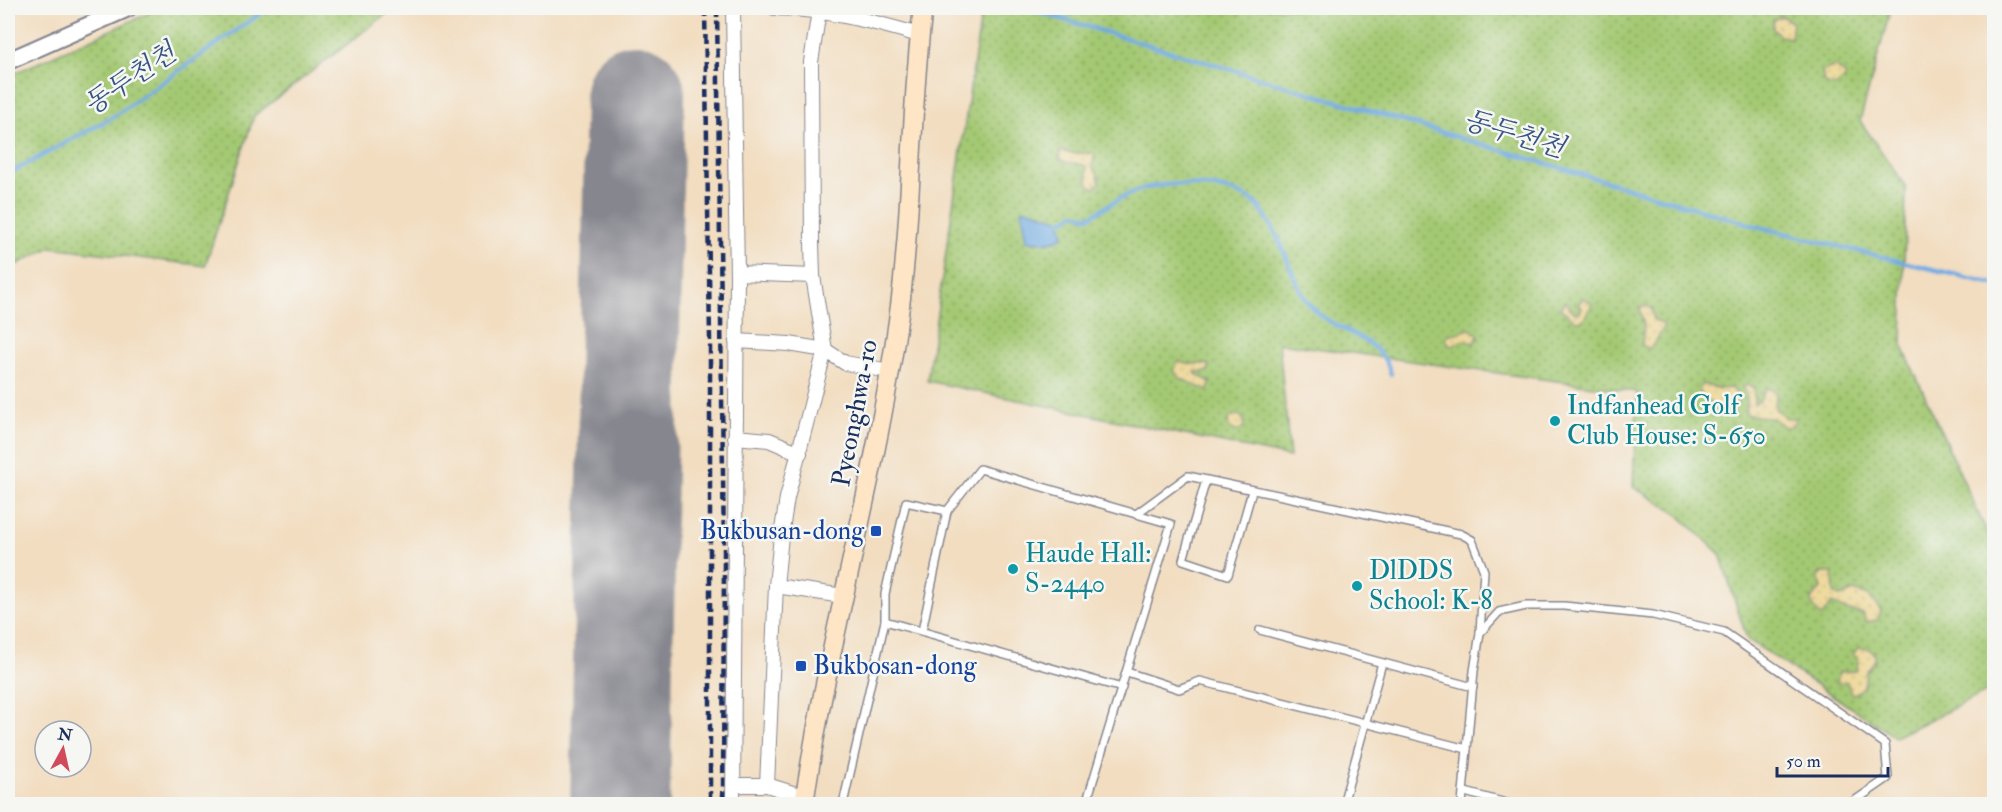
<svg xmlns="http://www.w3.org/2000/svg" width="2002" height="812" viewBox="0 0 2002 812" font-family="'IM FELL Double Pica','Noto Serif KR',serif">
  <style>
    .grass { fill: url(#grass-dots); stroke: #607c68; stroke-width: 1.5 }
    .sand { fill: url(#sand-dots); stroke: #84847e; stroke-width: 1.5 }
    .water { fill: #72abe2; stroke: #466da0; stroke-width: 1.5 }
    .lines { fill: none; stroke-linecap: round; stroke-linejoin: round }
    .stream { stroke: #72abe2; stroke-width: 4.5 }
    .runway { stroke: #86868f; stroke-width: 100 }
    .service-casing { stroke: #86868f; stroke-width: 10 }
    .minor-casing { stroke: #86868f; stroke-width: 16 }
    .tertiary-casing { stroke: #86868f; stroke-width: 20 }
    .secondary-casing { stroke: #86868f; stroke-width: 21 }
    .service { stroke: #fff; stroke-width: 7 }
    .minor { stroke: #fff; stroke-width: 14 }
    .tertiary { stroke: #fff; stroke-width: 16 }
    .secondary { stroke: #fde5c5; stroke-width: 18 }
    .rail { stroke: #1b2f5e; stroke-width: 4.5; stroke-dasharray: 9 4.5; stroke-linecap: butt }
    .culture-dot { fill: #0f9aa8; stroke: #f6f6f2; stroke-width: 2 }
    .transit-dot { fill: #1a4fb4; stroke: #f6f6f2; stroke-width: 2 }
    .labels { text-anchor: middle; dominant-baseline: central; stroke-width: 5; stroke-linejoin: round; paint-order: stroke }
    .culture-label { font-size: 26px; fill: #0d838f; stroke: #f6f6f2; text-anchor: start }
    .street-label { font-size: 26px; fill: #1b2f5e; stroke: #f6f6f2 }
    .transit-label { font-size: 26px; fill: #164399; stroke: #f6f6f2; text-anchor: end }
    .water-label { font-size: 27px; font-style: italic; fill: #355486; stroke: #f6f6f2 }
  </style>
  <defs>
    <pattern id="grass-dots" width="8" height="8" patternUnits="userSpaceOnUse" patternTransform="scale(1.5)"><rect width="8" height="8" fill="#a4c973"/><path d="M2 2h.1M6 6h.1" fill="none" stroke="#85a462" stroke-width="1.8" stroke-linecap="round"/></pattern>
    <pattern id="sand-dots" width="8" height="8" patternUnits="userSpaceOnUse" patternTransform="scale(1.5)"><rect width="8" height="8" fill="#eeda9e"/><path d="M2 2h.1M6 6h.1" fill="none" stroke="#ccbb8a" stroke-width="1.8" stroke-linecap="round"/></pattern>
  </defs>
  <rect width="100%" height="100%" fill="#f6f6f2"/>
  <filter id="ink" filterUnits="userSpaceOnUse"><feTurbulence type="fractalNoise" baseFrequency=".0167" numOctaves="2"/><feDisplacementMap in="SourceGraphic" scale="12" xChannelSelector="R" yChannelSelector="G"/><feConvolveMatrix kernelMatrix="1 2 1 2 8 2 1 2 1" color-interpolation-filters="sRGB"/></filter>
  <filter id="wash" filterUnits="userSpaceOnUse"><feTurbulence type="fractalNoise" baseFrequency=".008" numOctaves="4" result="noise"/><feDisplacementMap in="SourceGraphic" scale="24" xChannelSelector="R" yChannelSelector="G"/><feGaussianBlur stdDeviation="1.35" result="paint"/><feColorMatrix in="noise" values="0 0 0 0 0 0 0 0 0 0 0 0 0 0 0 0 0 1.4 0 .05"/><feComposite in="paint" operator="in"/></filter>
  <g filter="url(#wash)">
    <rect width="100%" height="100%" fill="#f2ddc0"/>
    <g class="grass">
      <path d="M160 8H394L254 116 205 266 51 247 8 269V76Z"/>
      <path d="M982 8H1891L1860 121 1906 187 1902 345 1994 548V688L1895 737 1747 639 1720 554 1674 511 1633 487 1637 392 1279 343 1290 457 927 381Z"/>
    </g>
    <g class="sand">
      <path d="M1782 16 1793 23 1791 38 1780 36 1773 29V20Z"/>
      <path d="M1834 66 1845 74V78L1835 86 1824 83 1822 72Z"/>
      <path d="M1064 151C1075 157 1085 150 1095 155L1092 167 1097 173 1100 183 1094 188C1084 183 1088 175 1087 167 1079 161 1068 165 1060 159V152Z"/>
      <path d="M1584 298 1592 304 1583 320 1576 321 1560 308 1565 301 1574 312 1579 313 1582 308 1578 304Z"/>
      <path d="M1644 306 1651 308 1653 319 1663 324 1664 328C1657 335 1657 344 1649 349L1642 345 1644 325 1639 307Z"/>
      <path d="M1470 329 1479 335 1474 343 1462 340 1453 346 1448 344 1446 336Z"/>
      <path d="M1178 361 1186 364H1207L1210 367 1207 372H1195L1198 376 1211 382 1207 391 1180 378 1174 371Z"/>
      <path d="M1702 384 1720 389 1731 388 1737 394V403C1723 413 1705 404 1699 390Z"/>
      <path d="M1747 385 1754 389V404L1760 401 1766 388 1776 392 1775 409 1787 418H1796L1792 426 1785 427 1774 419 1746 414V394L1742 387Z"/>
      <circle cx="1236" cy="423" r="8"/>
      <path d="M1822 573H1833L1834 593 1841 597 1853 591 1869 596 1881 611 1877 620 1866 622 1863 614 1845 610 1832 603 1822 616C1815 611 1812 607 1811 599L1822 588 1818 575Z"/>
      <path d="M1858 648 1869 649 1875 654V660L1866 672 1864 687 1854 694 1851 693 1847 682 1837 683 1839 672 1856 671 1859 659 1853 654Z"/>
    </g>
    <path class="water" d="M1026 209 1059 219 1064 234C1056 246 1040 241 1027 241L1022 210Z"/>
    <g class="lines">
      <g class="stream">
        <path d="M1025 8 1759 227 1994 284"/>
        <path d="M8 174 113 117 268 8"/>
        <path d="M1054 223 1065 220 1074 213 1089 217C1106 207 1123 195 1142 189 1170 180 1228 184 1253 201 1260 207 1267 219 1272 227 1287 251 1292 282 1310 305 1333 334 1380 333 1391 374"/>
      </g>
      <path class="runway" d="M620 804 635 94"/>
    </g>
  </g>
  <g filter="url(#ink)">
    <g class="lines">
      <defs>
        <g id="service">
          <path d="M1206 480 1183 560 1228 575 1252 491"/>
          <path d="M947 511 980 469 1171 524 1086 804"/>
          <path d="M1136 514 1188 476 1461 534 1472 540 1484 571 1480 632"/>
          <path d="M885 621 1122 688"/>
          <path d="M1260 630 1473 687"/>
          <path d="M1127 672 1179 689 1200 681 1467 749"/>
          <path d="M1465 792 1510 804"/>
          <path d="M843 804 885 621V594L906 502 947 511 922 631"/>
          <path d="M1343 804 1382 663"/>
          <path d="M1462 804 1474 671 1480 633 1499 612 1526 606H1564L1653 615 1724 632 1885 744 1888 778 1850 804"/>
        </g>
        <g id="minor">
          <path d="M733 8 737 277 733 804"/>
          <path d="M774 8C824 9 872 21 919 35"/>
          <path d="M737 273 813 276"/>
          <path d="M736 341 789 344 825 350 845 363 889 371"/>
          <path d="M735 437 769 440 800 453"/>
          <path d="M776 586 843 596"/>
          <path d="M734 785H767L805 797"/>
          <path d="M767 785 776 586 781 536 787 498 825 350 813 276 812 243 811 62 819 11"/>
        </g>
        <path id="tertiary" d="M8 61 128 8"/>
        <path id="secondary" d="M804 804C828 637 878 474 900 306 913 207 910 106 923 8"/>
      </defs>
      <use href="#service" class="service-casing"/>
      <use href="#minor" class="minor-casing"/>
      <use href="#tertiary" class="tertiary-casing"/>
      <use href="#secondary" class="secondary-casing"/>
      <use href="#service" class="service"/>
      <use href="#minor" class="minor"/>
      <use href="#tertiary" class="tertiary"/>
      <use href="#secondary" class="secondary"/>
      <g class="rail">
        <path d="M705 8 710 339V804"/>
        <path d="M717 8 724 552 723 804"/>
      </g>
    </g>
  </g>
  <g class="culture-dot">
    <circle cx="1555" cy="421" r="6"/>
    <circle cx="1013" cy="569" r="6"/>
    <circle cx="1357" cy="586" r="6"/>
  </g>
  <g class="transit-dot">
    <rect x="870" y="525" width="12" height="12" rx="3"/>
    <rect x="795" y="660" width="12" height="12" rx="3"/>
  </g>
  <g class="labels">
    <g class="culture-label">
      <text x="1567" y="406">Indfanhead Golf<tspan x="1567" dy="30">Club House: S-650</tspan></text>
      <text x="1025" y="554">Haude Hall:<tspan x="1025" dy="30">S-2440</tspan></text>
      <text x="1369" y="571">DlDDS<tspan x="1369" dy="30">School: K-8</tspan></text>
    </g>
    <g class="street-label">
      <text transform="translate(855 413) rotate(-79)">Pyeonghwa-ro</text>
    </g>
    <g class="transit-label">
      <text x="864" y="531">Bukbusan-dong</text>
      <text x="813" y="666" text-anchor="start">Bukbosan-dong</text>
    </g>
    <g class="water-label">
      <text transform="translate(130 79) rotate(-34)">동두천천</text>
      <text transform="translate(1514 134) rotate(17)">동두천천</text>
    </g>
  </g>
  <rect width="2002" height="812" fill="none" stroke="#f6f6f2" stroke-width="30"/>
  <g transform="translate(63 749) rotate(8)"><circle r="28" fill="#f6f6f2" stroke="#9ea6b7" stroke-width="1.5"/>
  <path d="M0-4.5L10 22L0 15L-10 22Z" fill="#d1495b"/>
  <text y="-9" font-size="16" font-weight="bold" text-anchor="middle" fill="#1b2f5e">N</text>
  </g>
  <path d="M1777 767v9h111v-9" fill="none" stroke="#1b2f5e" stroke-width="3"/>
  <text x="1786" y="767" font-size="18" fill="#1b2f5e" stroke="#f6f6f2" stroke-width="4.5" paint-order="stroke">50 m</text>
</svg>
